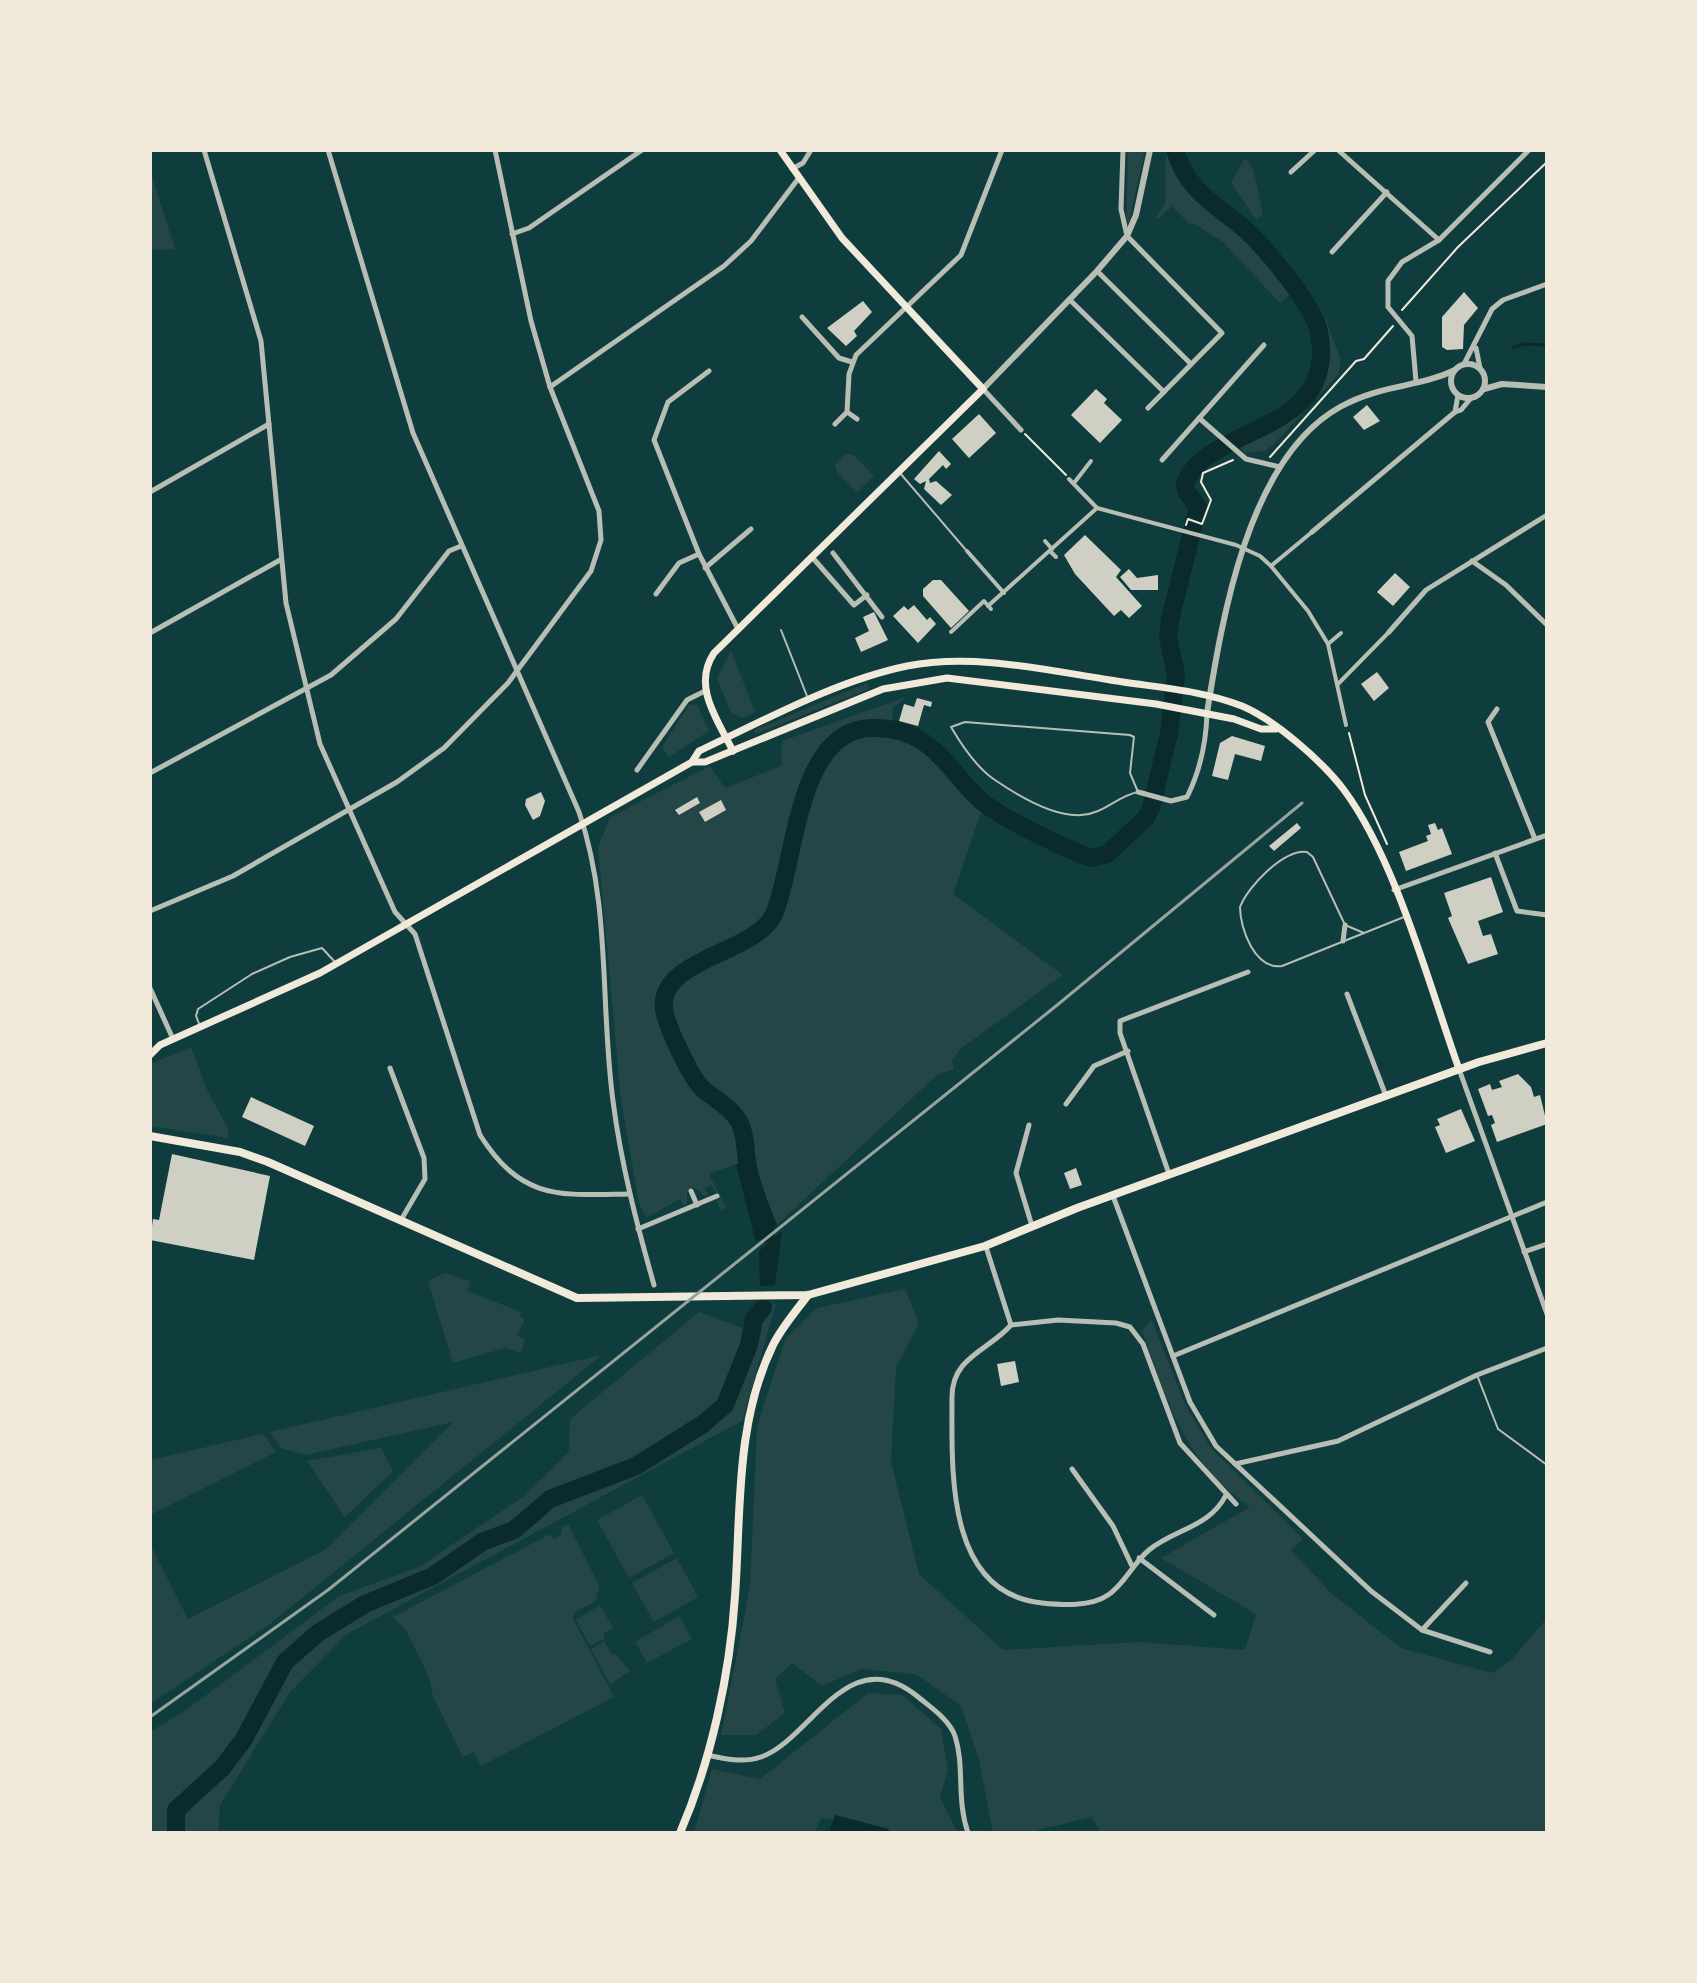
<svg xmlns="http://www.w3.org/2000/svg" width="1697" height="1983" viewBox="0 0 1697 1983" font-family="'Work Sans',sans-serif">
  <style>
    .green { fill: #244646 }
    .water { fill: #0a2a2b }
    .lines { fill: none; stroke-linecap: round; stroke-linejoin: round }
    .stream { stroke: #0a2a2b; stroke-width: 3 }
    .river { stroke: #0a2a2b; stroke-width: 18 }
    .building { fill: #cfcfc3 }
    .path { stroke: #f1e9da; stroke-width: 2 }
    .service { stroke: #b8beb3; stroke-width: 2 }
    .pedestrian { stroke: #b8beb3; stroke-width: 4 }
    .minor { stroke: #b8beb3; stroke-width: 5 }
    .tertiary { stroke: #b8beb3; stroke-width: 6 }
    .secondary { stroke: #f1e9da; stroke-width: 7 }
    .primary { stroke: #f1e9da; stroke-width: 8 }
    .rail { stroke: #97a49c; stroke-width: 3 }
  </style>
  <rect width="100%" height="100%" fill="#0f3d3e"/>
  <g class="green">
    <path d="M1128 150H1145L1128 226 1126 225Z"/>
    <path d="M1166 150H1172V161L1184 187 1235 229 1293 292 1280 303 1223 242 1193 223 1189 224 1172 206 1159 218H1155L1165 204Z"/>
    <path d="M1245 158 1253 169 1263 214 1256 220 1231 182Z"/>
    <path d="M150 170 175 249 150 250Z"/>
    <path d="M1325 317 1341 360 1338 375 1274 444 1265 451 1245 453 1239 446C1270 429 1315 406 1324 367 1328 352 1325 333 1325 317Z"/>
    <path d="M846 454H852L874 476 857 492 838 473 835 465Z"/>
    <path d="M731 650 755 712 743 718 731 713 717 678Z"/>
    <path d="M867 683 869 689 756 734 754 730Z"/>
    <path d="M950 693 907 697 893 707 892 725 935 741 983 807 953 894 1063 975 960 1049 952 1060 954 1069 937 1075 777 1225 753 1166 736 1164 709 1174 726 1208 721 1210 717 1201 720 1199 711 1185 705 1188 708 1195 705 1196 694 1187 687 1190V1204L684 1206 680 1199 646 1218 639 1203 621 1100 598 848 610 817 710 766 725 788 781 766 782 741 906 697Z"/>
    <path d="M697 704 709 731 669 757 662 747 689 705Z"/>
    <path d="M191 1047 208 1092 227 1126 229 1138 150 1126V1064Z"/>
    <path d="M445 1273 470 1281 468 1291 521 1312 520 1317 525 1319 517 1336 525 1340 521 1353 505 1348 453 1363 428 1281Z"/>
    <path d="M905 1289 919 1323 896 1368 891 1461 919 1574 1003 1650 1140 1642 1245 1650 1256 1614 1161 1558 1250 1507C1184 1461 1168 1403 1142 1331L1152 1320 1185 1405 1211 1448 1303 1539 1291 1550 1331 1593 1401 1648 1492 1673 1512 1659 1547 1618V1833H1101L1091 1817 1025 1833H993L979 1760 961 1706 916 1674 861 1669 822 1686 792 1663 775 1679 785 1713 756 1735H721L750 1587 757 1427 785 1339 817 1308Z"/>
    <path d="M776 1304 742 1421 347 1634 290 1692 220 1805 218 1833H150V1732L189 1708 339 1596 419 1567 524 1496 569 1452 570 1419 699 1312 742 1328 753 1305Z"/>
    <path d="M602 1355 270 1624 150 1704V1544L188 1619 325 1550 453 1422 306 1455 281 1448 270 1432Z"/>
    <path d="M263 1434 276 1452 150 1515V1460Z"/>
    <path d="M381 1448 393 1471 345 1517 307 1461Z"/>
    <path d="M642 1495 674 1553 629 1578 597 1520Z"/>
    <path d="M568 1524 599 1585 596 1601 576 1611 573 1619 614 1697 481 1766 474 1752 463 1757 433 1696 429 1677 405 1629 393 1617 550 1534 554 1539 562 1534V1527Z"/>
    <path d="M677 1558 698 1597 654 1622 632 1583Z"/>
    <path d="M600 1605 613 1628 603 1633 605 1638 590 1646 576 1620Z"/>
    <path d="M679 1616 692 1639 647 1663 635 1642Z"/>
    <path d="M604 1641 612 1655 615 1653 630 1671 610 1684 591 1649Z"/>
    <path d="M868 1693 902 1695 941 1729 948 1769 940 1798 958 1833H874V1826L821 1818 815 1833H694L712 1769 760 1779Z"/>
  </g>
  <g class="water">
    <path d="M736 1164 753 1165 777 1225 756 1242Z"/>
    <path d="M782 1231 775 1285 760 1286 759 1251Z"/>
    <path d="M835 1815 889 1829 888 1833H829Z"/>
  </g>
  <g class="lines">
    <path class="stream" d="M1513 348 1523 344 1547 345"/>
    <g class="river">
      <path d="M766 1234C763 1213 756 1196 750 1176 744 1158 748 1132 736 1117 728 1106 714 1098 704 1090 691 1079 666 1025 664 1009 658 958 756 954 774 914 796 863 796 730 871 728 928 726 944 764 978 798 998 817 1064 848 1091 858L1107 854 1146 818 1151 808 1169 733 1176 674 1168 637 1170 620 1198 507 1186 491 1185 483C1209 423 1339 436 1319 332 1313 304 1263 244 1240 225 1211 202 1186 188 1175 150"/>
      <path d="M176 1833V1810L222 1768 244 1739 285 1662 318 1633 365 1604 433 1576 482 1542 514 1530 550 1499 636 1466 703 1424 725 1405 749 1345 754 1319 763 1308"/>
    </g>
  </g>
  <g class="building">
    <path d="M1464 292 1478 308 1464 325 1463 349 1447 350 1442 347V317Z"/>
    <path d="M863 301 872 312 854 331 857 336 846 346 827 328Z"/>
    <path d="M1096 389 1107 399 1104 403 1122 420 1100 443 1071 415Z"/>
    <path d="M1367 405 1380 421 1364 430 1353 417Z"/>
    <path d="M979 414 996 433 969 458 952 439Z"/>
    <path d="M939 451 951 464 946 469 943 465 929 479 930 483 936 481 952 495 941 505 924 489 926 481 920 484 914 479Z"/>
    <path d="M1085 535 1121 570 1116 577 1142 606 1129 618 1121 610 1114 616 1075 574 1064 555Z"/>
    <path d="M1129 569 1137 578 1158 575V590H1131L1120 577Z"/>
    <path d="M1395 573 1410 587 1393 606 1377 592Z"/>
    <path d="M933 580H941L969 611 951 628 923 596V589Z"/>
    <path d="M914 605 927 620 930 617 936 624 918 643 893 616 904 606 908 610Z"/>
    <path d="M874 612 888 640 861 652 855 638 869 631 863 617Z"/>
    <path d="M1377 672 1389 688 1374 701 1361 684Z"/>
    <path d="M917 698 932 702 931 707 924 705 918 726 899 721 904 704 914 707Z"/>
    <path d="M1232 736 1265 746 1261 761 1235 754 1228 780 1212 776 1220 743Z"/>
    <path d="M541 792 545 801 540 816 533 820 525 805 526 799Z"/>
    <path d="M697 797 700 803 679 815 675 810Z"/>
    <path d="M721 800 726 810 705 822 699 812Z"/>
    <path d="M1297 823 1301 828 1274 851 1269 846Z"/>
    <path d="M1435 823 1438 830 1442 828 1452 854 1406 871 1399 852 1428 841 1426 836 1431 834 1428 825Z"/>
    <path d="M1491 877 1503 912 1478 921 1483 936 1491 934 1498 954 1468 964 1448 918 1452 916 1444 893Z"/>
    <path d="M1518 1074 1531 1087 1534 1097 1540 1095 1547 1124 1497 1142 1491 1125 1495 1123 1492 1115 1488 1116 1478 1089 1490 1084 1492 1090 1502 1087 1499 1081Z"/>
    <path d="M251 1097 314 1126 305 1146 242 1117Z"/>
    <path d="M1461 1109 1475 1141 1446 1153 1435 1127 1440 1125 1437 1119Z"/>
    <path d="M172 1154 270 1176 254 1260 150 1240 153 1219 159 1220Z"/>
    <path d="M1076 1168 1082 1185 1070 1189 1064 1173Z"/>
    <path d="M1015 1361 1019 1382 1001 1386 997 1364Z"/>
  </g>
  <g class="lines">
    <g class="path">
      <path d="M1402 310 1458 247 1547 162"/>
      <path d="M1025 434 1066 475"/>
      <path d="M1270 457 1356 361 1364 359 1393 326"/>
      <path d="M1186 525 1188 519 1202 524 1211 500 1201 482 1203 473 1233 460"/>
      <path d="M1349 733 1365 795 1387 844"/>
    </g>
    <g class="service">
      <path d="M900 473 966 550"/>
      <path d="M781 630 807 696"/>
      <path d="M965 722 1130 735 1134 737 1130 773 1138 792C1117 796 1104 814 1081 815 1054 817 1017 795 995 780 978 769 961 744 951 727Z"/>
      <path d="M1364 933 1345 925 1313 857 1307 852C1284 849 1248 886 1240 907 1240 929 1255 970 1282 966L1404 917"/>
      <path d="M200 1026 196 1016 198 1009 252 974 290 957 322 948 335 962"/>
      <path d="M1477 1375 1498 1429 1547 1465"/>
    </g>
    <g class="pedestrian">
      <path d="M1069 479 1097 508 1236 545 1260 556 1271 566 1308 611 1328 644 1346 725"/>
      <path d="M1074 483 1091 461"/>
      <path d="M1045 541 1052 549"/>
      <path d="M967 551 1004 593"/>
      <path d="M1050 551 1056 557"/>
      <path d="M1271 566 1312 532"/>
      <path d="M988 606 1097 508"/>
      <path d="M951 632 984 601 991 609"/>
      <path d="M1328 644 1341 633"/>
      <path d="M1338 684 1389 632"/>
    </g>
    <g class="minor">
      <path d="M204 150 261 341 286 603 320 744 395 912 415 934 480 1135C522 1201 559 1195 630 1194"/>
      <path d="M328 150 413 433 579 812C611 905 600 1005 613 1101 621 1164 637 1225 654 1285"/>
      <path d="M1123 150 1121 209 1127 236 1222 333 1148 408"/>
      <path d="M1338 150 1439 240 1402 262 1388 281V307L1412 336 1416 381"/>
      <path d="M792 169 803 163 811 150"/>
      <path d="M1291 172 1315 150"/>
      <path d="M512 234 529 228 642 150"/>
      <path d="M1439 240 1529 150"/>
      <path d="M1332 252 1387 192"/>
      <path d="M1097 271 1191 364"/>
      <path d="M1070 300 1164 392"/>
      <path d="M802 317 839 358 852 362"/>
      <path d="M1476 348 1480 368"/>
      <path d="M1464 364 1492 309 1503 300 1547 284"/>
      <path d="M709 371 668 402 654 440 699 554 737 627"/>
      <path d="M550 387 724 266 751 241 798 179"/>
      <path d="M983 389 1021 430"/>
      <path d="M847 412 857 419"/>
      <path d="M1455 412 1458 395"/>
      <path d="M1199 418 1246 459 1280 467"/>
      <path d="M835 424 847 412 849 374 856 355 961 255 1002 150"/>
      <path d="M1162 460 1264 345"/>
      <path d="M150 492 269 424"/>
      <path d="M1312 532 1455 412 1461 410 1471 398"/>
      <path d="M833 553 882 617"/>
      <path d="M812 557 854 605 867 595"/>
      <path d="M1472 561 1506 585 1547 625"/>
      <path d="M705 568 751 529"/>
      <path d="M656 594 679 563 699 554"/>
      <path d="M1389 632 1426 590 1547 515"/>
      <path d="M150 633 280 560"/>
      <path d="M1497 709 1488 722 1535 839"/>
      <path d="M637 770 687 700 705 691"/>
      <path d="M150 773 331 675 396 619 449 551 461 546"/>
      <path d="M1138 792 1171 801 1187 797C1200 771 1206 743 1207 714"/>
      <path d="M1495 853 1517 911 1547 915"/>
      <path d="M1394 890 1547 835"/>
      <path d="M150 911 233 876 397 782 444 748 508 683 591 571 601 540 599 511 550 387 531 321 495 150"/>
      <path d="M1343 941 1345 925"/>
      <path d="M150 988 173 1039"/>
      <path d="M1347 994 1386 1096"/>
      <path d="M390 1068 424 1158 425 1179 401 1220"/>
      <path d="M1459 1069 1547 1314"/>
      <path d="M1066 1104 1094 1066 1128 1051"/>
      <path d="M1029 1125 1016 1173 1032 1226"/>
      <path d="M1169 1174 1120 1033V1021L1248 972"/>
      <path d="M691 1191 697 1205"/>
      <path d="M1113 1196 1190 1402 1216 1446 1371 1591 1422 1630 1490 1652"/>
      <path d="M638 1229 717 1196"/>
      <path d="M986 1247 1011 1325C988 1351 952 1357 952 1397 952 1470 945 1593 1042 1603 1062 1605 1091 1607 1108 1595 1124 1585 1133 1563 1149 1550 1175 1529 1210 1527 1226 1495"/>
      <path d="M1524 1252 1547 1244"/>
      <path d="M1011 1325 1058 1320 1116 1323 1130 1327 1143 1344 1180 1443 1236 1504"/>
      <path d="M1173 1356 1547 1202"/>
      <path d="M1235 1464 1338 1441 1477 1375 1547 1348"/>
      <path d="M1072 1469 1113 1526 1132 1566"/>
      <path d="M1139 1558 1214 1615"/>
      <path d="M1422 1630 1466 1583"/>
      <path d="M707 1755C725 1759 743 1763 761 1757 811 1740 847 1640 917 1696 930 1707 949 1719 955 1736 965 1767 956 1798 968 1833"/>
    </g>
    <g class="tertiary">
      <circle cx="1468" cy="381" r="17"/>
      <path d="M983 389 1097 271 1127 236 1136 215 1150 150"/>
      <path d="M1484 389 1502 384 1547 387"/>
      <path d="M1207 713C1222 619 1248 458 1340 407 1381 384 1418 388 1455 370"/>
    </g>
    <g class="secondary">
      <path d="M733 751C717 719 692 686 714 653L983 389 842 238 780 150"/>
      <path d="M692 762H705L883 689 947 678 1156 704 1234 719 1261 729H1276"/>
      <path d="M150 1055 160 1045 320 973 692 762 699 751C765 720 835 681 907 666 976 652 1054 672 1123 682 1163 688 1204 691 1242 706 1275 720 1322 761 1344 790 1396 860 1429 985 1459 1069"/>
    </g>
    <g class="primary">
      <path d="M150 1136 240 1152 268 1162 577 1298 808 1295 985 1246 1077 1208 1479 1062 1547 1043"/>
      <path d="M680 1833C711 1761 730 1674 735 1596 741 1512 735 1423 773 1345 782 1327 796 1311 808 1295"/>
    </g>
    <path class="rail" d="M150 1717 328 1590 1056 1006 1302 803"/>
  </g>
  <rect width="1697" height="1983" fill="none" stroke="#f1e9da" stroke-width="304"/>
</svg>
